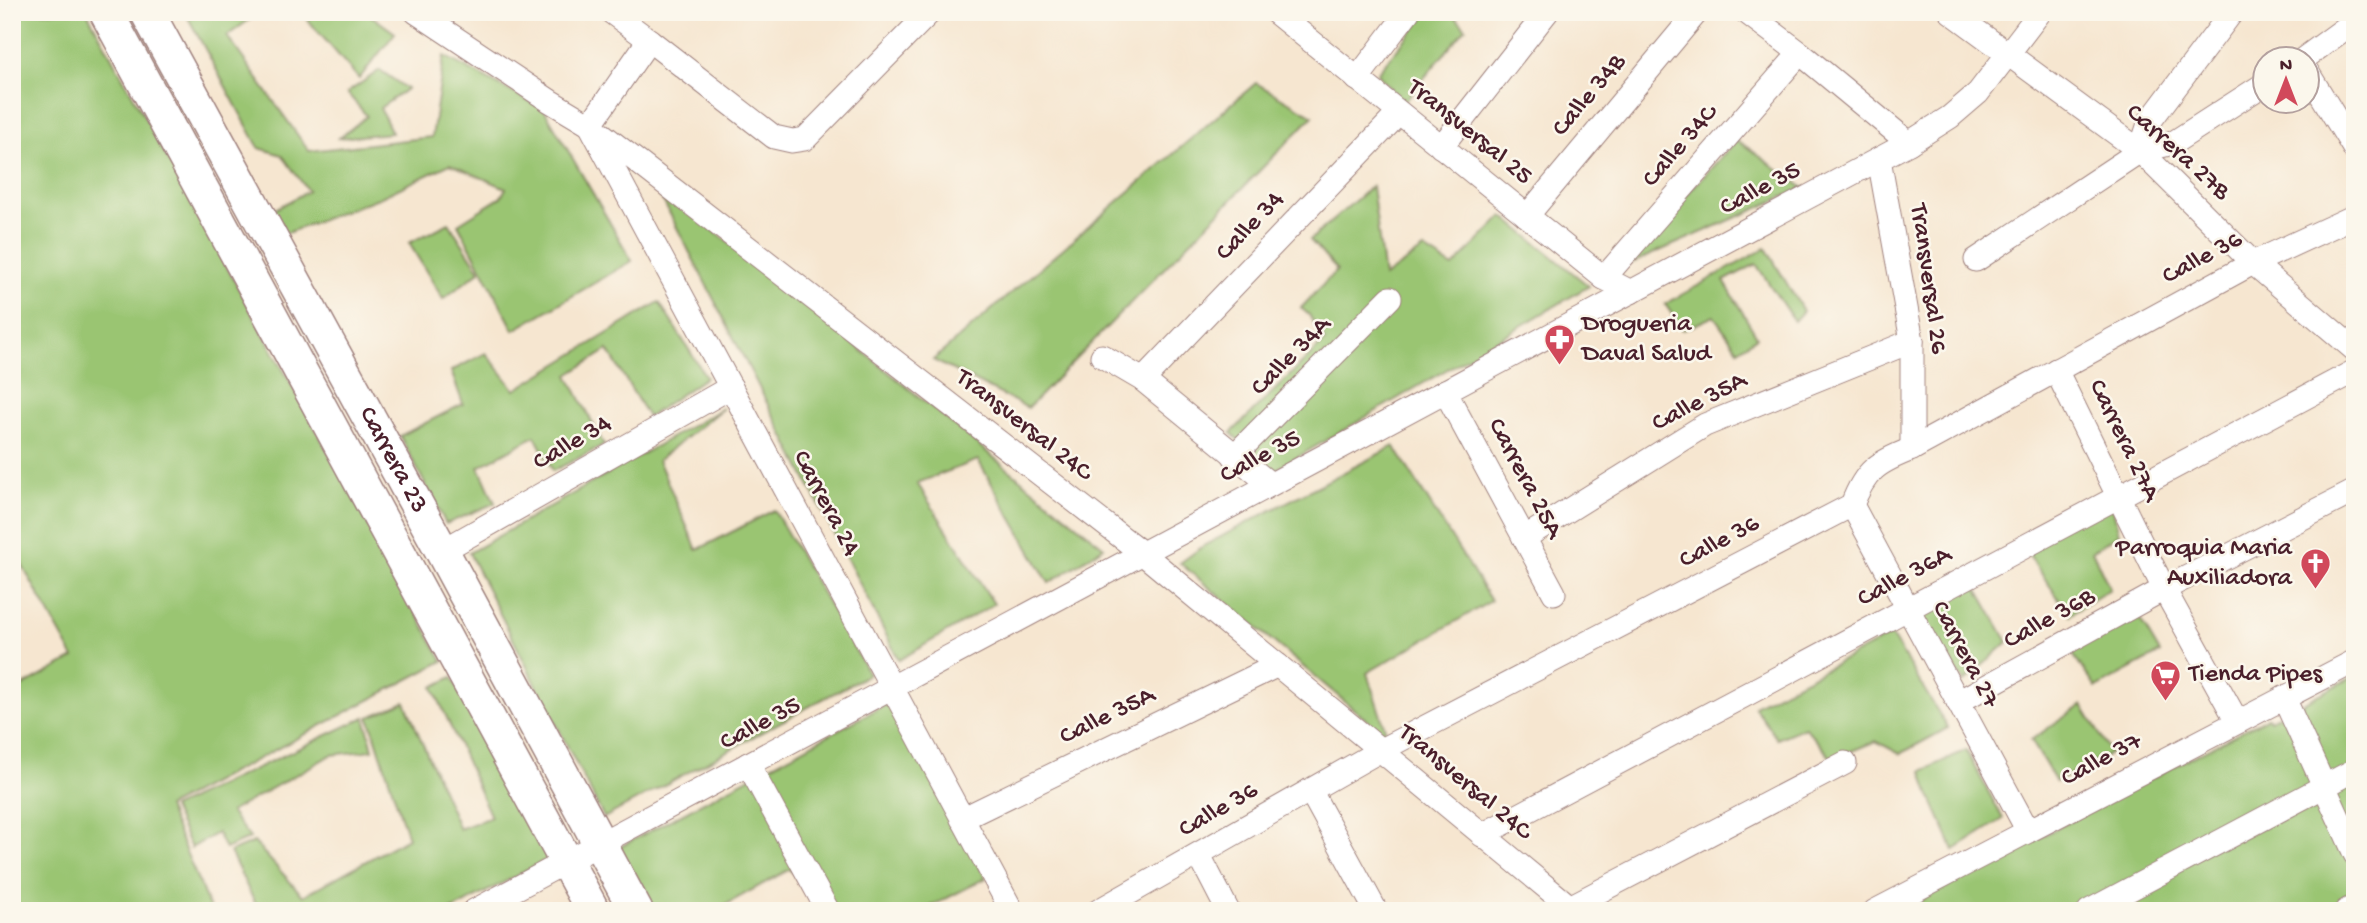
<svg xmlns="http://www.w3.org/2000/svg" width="2367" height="923" viewBox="0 0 2367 923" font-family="'Gochi Hand',sans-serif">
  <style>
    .green { fill: #9ac572; stroke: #72724e; stroke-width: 2 }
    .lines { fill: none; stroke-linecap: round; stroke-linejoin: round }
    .street-casing { stroke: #a0827e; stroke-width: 25 }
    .secondary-casing { stroke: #a0827e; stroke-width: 36 }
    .street { stroke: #fff; stroke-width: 23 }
    .secondary { stroke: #fff; stroke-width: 33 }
    .labels { text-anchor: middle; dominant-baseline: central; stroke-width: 5; stroke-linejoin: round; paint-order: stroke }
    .street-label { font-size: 26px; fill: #4a1f2b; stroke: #fbf7ec }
    .poi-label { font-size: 26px; fill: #4a1f2b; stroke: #fbf7ec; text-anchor: start }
  </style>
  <rect width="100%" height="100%" fill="#fbf7ec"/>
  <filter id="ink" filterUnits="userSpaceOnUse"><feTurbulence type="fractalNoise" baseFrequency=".0143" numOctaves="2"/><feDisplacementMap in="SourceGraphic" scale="14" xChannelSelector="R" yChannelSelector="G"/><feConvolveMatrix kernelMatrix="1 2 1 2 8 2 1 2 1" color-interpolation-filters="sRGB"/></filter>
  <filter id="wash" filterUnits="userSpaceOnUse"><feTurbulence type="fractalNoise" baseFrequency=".00686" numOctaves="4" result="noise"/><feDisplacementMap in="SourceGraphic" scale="28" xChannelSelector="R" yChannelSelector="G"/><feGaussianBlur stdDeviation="1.57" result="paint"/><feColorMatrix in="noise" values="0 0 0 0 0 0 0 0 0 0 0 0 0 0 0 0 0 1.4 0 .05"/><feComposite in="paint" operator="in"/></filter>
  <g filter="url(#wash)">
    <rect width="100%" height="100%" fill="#f6e6d0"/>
    <g class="green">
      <path d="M12 12H87L443 661 167 807 211 911H12V692L74 658 12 547Z"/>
      <path d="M185 12H260L227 36 309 151 432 137 444 56 544 109 632 261 514 330 458 224 501 197 506 188 450 164 381 197 282 235 270 212 308 191 282 155 259 148Z"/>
      <path d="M301 12H366L395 33 359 79Z"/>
      <path d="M1428 12H1451L1466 28 1403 103 1377 73Z"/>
      <path d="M380 70 407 89 380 108 392 133 339 138 367 116 347 93Z"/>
      <path d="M1256 83 1313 116 1028 408 933 360Z"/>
      <path d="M1737 140 1804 188 1618 269Z"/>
      <path d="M653 181 1104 547 1049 583 978 460 917 483 994 604 899 660Z"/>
      <path d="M1372 186 1384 277 1424 249 1453 267 1503 216 1589 286 1272 472 1231 433 1325 341 1309 315 1301 308 1337 270 1310 240Z"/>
      <path d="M449 223 480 271 443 299 409 243Z"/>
      <path d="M1766 248 1803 311 1794 321 1756 264 1724 281 1757 337 1738 350 1714 316 1683 330 1665 304Z"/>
      <path d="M659 302 706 377 648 417 608 350 568 375 604 445 553 471 535 436 479 467 495 503 446 524 400 436 463 404 451 371 486 353 515 390Z"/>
      <path d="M723 408 658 460 697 550 774 510 869 674 604 818 469 553Z"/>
      <path d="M1394 446 1491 601 1367 673 1388 738 1180 563 1203 546Z"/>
      <path d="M2111 500 2119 534 2092 551 2110 589 2070 615 2023 547Z"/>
      <path d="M1972 579 2008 642 1964 682 1916 613Z"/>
      <path d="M2134 609 2160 653 2096 688 2070 650Z"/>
      <path d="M1891 635 1948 728 1900 754 1876 741 1832 759 1805 727 1777 739 1754 706Z"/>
      <path d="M2355 676V911H1900L2268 717 2270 720Z"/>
      <path d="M452 677 548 859 450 911H259L230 852 254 842 303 896 408 838 369 717 405 702 459 829 491 817 433 687Z"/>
      <path d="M890 702 986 878 922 911H820L790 869 714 911H653L618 848Z"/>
      <path d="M2082 705 2111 753 2056 782 2031 740Z"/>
      <path d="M365 717 373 750 331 755 230 812 250 838 225 849 217 833 191 848 172 808Z"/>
      <path d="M1966 750 2003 819 1954 850 1929 794 1922 771Z"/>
    </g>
  </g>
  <g filter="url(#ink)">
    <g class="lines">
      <defs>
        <g id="street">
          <path d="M416 12 550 101 590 125 1142 553 1575 911"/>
          <path d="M611 12 649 40 590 125 1012 911"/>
          <path d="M1275 12 1604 278 1631 292"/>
          <path d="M1746 12 1800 53 1909 143"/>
          <path d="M1951 12 2140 151 2253 263 2355 350"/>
          <path d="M649 40 774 137 792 141 805 139 930 12"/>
          <path d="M2302 60 2355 21"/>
          <path d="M2308 73 2355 150"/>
          <path d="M1357 79 1408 12"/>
          <path d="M1441 147 1547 12"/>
          <path d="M2140 151 2173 143 2266 83"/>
          <path d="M1879 159 1912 341V449"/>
          <path d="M1527 216 1697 12"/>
          <path d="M1976 260 2140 151 2150 121 2232 12"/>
          <path d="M1604 278 1800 53"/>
          <path d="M1102 356 1143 380 1270 484"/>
          <path d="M2056 370 2164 589 2237 721"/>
          <path d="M1143 380 1399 113"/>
          <path d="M1445 391 1554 593"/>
          <path d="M1234 456 1390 298"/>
          <path d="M1852 505 2028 831"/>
          <path d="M1524 538 1705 425 1912 341"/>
          <path d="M442 551 731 387"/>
          <path d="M2284 698 2355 854"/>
          <path d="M1958 702 2164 589 2355 491"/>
          <path d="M748 764 828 911"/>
          <path d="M1310 790 1376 911"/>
          <path d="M962 819 1278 665"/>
          <path d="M1482 835 2355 371"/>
          <path d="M1199 855 1228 911"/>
          <path d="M474 911 1909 143 1950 117 1978 93 2040 12"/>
          <path d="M1098 911 1381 750 1852 505C1865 470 1878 462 1912 449L2253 263 2355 216"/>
          <path d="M1562 911 1845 763"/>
          <path d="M1875 911 2355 661"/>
          <path d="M2089 911 2355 770"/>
          <path d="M2346 911 2355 906"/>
        </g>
        <g id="secondary">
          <path d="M106 12 593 911"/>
          <path id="s1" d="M147 12 442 551 636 911"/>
        </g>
      </defs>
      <use href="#street" class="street-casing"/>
      <use href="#secondary" class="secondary-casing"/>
      <use href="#street" class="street"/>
      <use href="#secondary" class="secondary"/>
    </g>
  </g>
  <defs>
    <symbol id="pharmacy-pin" viewBox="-11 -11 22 30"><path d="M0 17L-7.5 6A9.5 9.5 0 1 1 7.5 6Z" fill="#d1495b" stroke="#fbf7ec"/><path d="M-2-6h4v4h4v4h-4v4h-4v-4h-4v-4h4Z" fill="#fff"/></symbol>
    <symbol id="church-pin" viewBox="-11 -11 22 30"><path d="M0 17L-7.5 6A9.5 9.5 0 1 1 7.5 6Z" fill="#d1495b" stroke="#fbf7ec"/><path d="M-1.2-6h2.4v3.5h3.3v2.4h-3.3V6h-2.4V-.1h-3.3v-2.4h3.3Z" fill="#fff"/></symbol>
    <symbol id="supermarket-pin" viewBox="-11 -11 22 30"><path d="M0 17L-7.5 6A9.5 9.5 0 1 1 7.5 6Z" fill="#d1495b" stroke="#fbf7ec"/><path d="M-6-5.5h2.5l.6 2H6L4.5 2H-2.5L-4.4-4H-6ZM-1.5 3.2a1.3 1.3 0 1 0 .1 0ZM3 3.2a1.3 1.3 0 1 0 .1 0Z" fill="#fff"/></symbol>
  </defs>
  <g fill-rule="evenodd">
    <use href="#pharmacy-pin" x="1542" y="322" width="35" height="47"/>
    <use href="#church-pin" x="2298" y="546" width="35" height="47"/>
    <use href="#supermarket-pin" x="2148" y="658" width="35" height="47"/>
  </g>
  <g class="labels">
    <g class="street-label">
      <text transform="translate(1590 96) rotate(-50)">Calle 34B</text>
      <text transform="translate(1469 133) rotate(39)">Transversal 25</text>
      <text transform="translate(1681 147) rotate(-49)">Calle 34C</text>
      <text transform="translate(2177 153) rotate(42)">Carrera 27B</text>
      <text transform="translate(1761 190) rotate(-28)">Calle 35</text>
      <text transform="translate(1251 227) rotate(-46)">Calle 34</text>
      <text transform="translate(2203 259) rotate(-28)">Calle 36</text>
      <text transform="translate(1927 279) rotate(82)">Transversal 26</text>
      <text transform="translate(1292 357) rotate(-45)">Calle 34A</text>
      <text transform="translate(1700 403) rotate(-27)">Calle 35A</text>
      <text transform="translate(1023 426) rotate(38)">Transversal 24C</text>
      <text transform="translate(2123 441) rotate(64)">Carrera 27A</text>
      <text transform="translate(573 444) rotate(-30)">Calle 34</text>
      <text transform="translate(1261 458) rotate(-28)">Calle 35</text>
      <text stroke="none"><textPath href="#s1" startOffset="511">Carrera 23</textPath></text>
      <text transform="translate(1524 479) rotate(62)">Carrera 25A</text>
      <text transform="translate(825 504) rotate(62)">Carrera 24</text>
      <text transform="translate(1720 543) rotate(-28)">Calle 36</text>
      <text transform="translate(1905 578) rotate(-28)">Calle 36A</text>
      <text transform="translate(2050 620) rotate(-29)">Calle 36B</text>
      <text transform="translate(1964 655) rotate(62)">Carrera 27</text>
      <text transform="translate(1108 717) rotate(-26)">Calle 35A</text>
      <text transform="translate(761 725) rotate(-28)">Calle 35</text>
      <text transform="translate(2102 761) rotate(-28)">Calle 37</text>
      <text transform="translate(1464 783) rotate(40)">Transversal 24C</text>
      <text transform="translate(1219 811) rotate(-30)">Calle 36</text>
    </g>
    <g class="poi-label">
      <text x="1582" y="325">Drogueria<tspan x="1582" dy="30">Daval Salud</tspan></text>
      <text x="2292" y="549" text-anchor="end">Parroquia Maria<tspan x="2292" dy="30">Auxiliadora</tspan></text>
      <text x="2189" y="675">Tienda Pipes</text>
    </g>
  </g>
  <rect width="2367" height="923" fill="none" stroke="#fbf7ec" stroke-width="42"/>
  <g transform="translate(2286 80)"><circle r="33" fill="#fbf7ec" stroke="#b4a19f" stroke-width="2"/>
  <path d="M0-5L12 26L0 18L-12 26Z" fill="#d1495b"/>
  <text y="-10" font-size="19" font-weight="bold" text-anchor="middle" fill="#4a1f2b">N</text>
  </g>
</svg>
